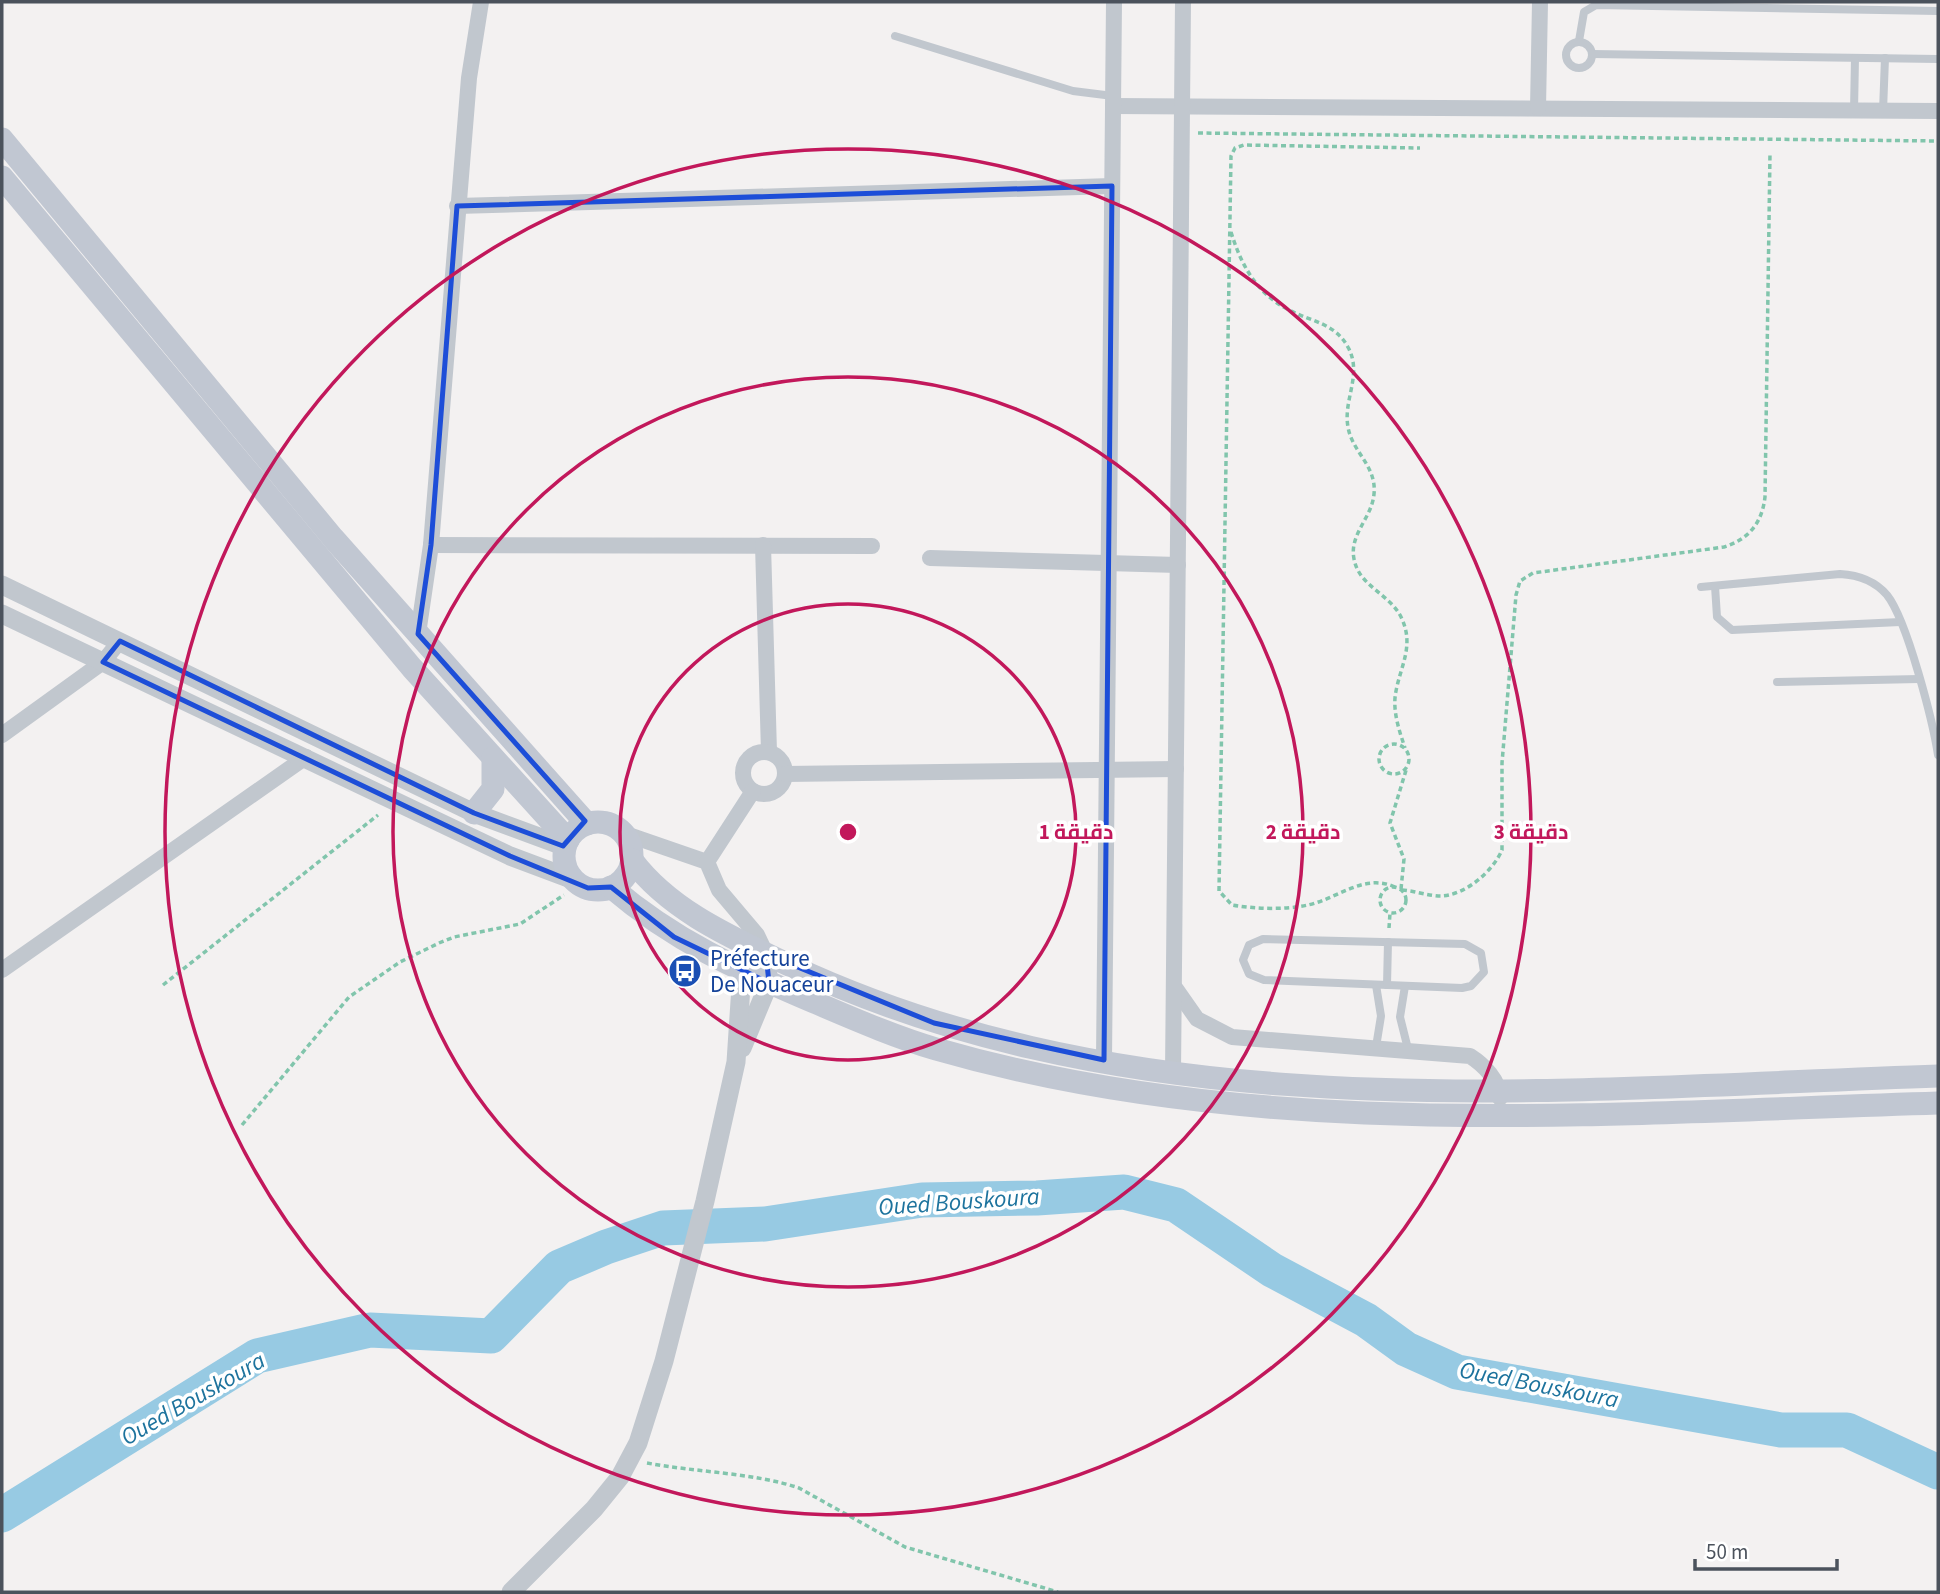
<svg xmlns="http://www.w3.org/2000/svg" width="1940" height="1594" viewBox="0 0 1940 1594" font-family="'Source Sans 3',Cairo,sans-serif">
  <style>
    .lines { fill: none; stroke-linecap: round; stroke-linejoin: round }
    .river { stroke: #97cae3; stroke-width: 35 }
    .path { stroke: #81c5ac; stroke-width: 3.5; stroke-dasharray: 5 3.5; stroke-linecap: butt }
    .service { stroke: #c1c7ce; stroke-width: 8 }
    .minor { stroke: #c1c7ce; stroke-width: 16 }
    .tertiary { stroke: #c1c7ce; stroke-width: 19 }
    .secondary { stroke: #c1c7d2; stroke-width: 23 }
    .marked { fill: none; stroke: #1d4ed8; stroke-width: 5; stroke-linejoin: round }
    .ring { fill: none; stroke: #c2185b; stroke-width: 3.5 }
    .labels { text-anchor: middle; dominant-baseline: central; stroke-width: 7; stroke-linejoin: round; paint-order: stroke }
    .transit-label { font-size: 23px; fill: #164399; stroke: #fff; text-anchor: start }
    .water-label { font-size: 24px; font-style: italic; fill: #1d739d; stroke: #fff }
    .centre { fill: #c2185b; stroke: #fff; stroke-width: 3.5 }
    .ring-label { font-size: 21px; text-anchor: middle; font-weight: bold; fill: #c2185b; stroke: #fff; stroke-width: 7; stroke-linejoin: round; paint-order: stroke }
  </style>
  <rect width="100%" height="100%" fill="#f3f1f1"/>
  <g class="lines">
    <path class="river" d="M2 1515 257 1356 370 1330 491 1336 559 1267 606 1247 663 1228 765 1224 922 1200 1037 1198 1124 1192 1176 1205 1272 1270 1366 1320 1406 1349 1457 1372 1781 1430H1847L1938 1472"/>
    <g class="path">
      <path d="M1198 133 1938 141"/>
      <path d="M1231 232C1241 265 1257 294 1289 310 1312 322 1336 323 1349 349 1362 376 1343 400 1348 427 1352 452 1377 466 1374 494 1372 518 1349 534 1354 559 1359 587 1391 594 1402 619 1414 646 1401 665 1396 691 1392 710 1399 730 1405 748"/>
      <circle cx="1394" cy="759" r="15"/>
      <circle cx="1393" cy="900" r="13"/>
      <path d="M1395 887C1364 873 1339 898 1308 905 1285 910 1256 909 1232 905L1219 891 1231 156 1235 148 1244 145 1420 148"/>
      <path d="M1401 889 1404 859 1390 823 1407 767"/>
      <path d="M1402 890C1415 891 1429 896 1441 896 1466 895 1493 871 1502 850V763L1516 595 1520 581 1533 573 1724 547C1749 539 1762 523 1765 497L1770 153"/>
      <path d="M1389 928 1390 913"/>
      <path d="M163 985 378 815"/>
      <path d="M242 1125 349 997 400 962 439 943 454 937 520 924 564 895"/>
      <path d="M647 1463C694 1472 756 1473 799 1488L905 1547 1058 1592"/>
    </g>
    <g class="service">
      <path d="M895 36 1073 91 1113 96"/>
      <path d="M1579 41 1584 12 1596 5 1938 11"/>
      <circle cx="1579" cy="55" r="13"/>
      <path d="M1592 54 1938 59"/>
      <path d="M1854 111 1855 58"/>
      <path d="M1883 111 1885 58"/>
      <path d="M1715 586 1717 617 1732 630 1900 622"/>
      <path d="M1701 587 1840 574C1858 575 1875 581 1887 595 1907 620 1933 722 1938 755"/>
      <path d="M1777 682 1919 679"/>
      <path d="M1263 939 1465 944 1481 953 1484 972 1471 986 1462 988 1264 980 1249 974 1243 960 1249 945Z"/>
      <path d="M1376 985 1381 1016 1376 1047"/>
      <path d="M1387 985 1388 942"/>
      <path d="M1405 986 1400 1017 1408 1049"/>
    </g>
    <g class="minor">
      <path d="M1113 106 1938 111"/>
      <path d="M1538 108 1540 2"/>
      <path d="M457 206 1112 186"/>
      <path d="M431 545 872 546"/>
      <path d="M763 545 769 752"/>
      <path d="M930 558 1178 565"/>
      <path d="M418 634 431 545 469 78 481 2"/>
      <path d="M2 735 103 662 120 641"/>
      <circle cx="764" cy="773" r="21"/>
      <path d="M785 774 1176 769"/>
      <path d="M623 833 707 862 719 890 757 935 766 954"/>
      <path d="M707 862 753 791"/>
      <path d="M2 970 306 757"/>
      <path d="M1176 989 1197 1019 1232 1037 1470 1056C1484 1065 1499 1080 1500 1098"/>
      <path d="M1104 1060 1114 2"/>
      <path d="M1173 1073 1183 2"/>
    </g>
    <g class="tertiary">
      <path d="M2 585 474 813 566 847"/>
      <path d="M2 614 510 856 574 880"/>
      <path d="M742 1048 769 983 767 968"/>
      <path d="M511 1592 594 1509 620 1477 638 1443 664 1361 705 1201 736 1062 742 971"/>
    </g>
    <g class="secondary">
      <path d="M2 139 333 538 587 824"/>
      <path d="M2 177 412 668 568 840"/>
      <path d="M474 813 493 789V758"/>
      <circle cx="598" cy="856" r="34"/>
      <path d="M632 860C670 911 733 938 789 965 1148 1133 1554 1089 1938 1076"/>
      <path d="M611 887C674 941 739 970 814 1002 854 1019 895 1037 936 1049 1261 1143 1605 1113 1938 1103"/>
    </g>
  </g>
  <path class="marked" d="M1112 186 1104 1060 934 1023 766 954 769 983 674 937 611 887 588 888 510 856 103 662 120 641 474 813 563 846 585 821 418 634 431 545 457 206Z"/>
  <g class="ring">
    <circle cx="848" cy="832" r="228"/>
    <circle cx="848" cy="832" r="455"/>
    <circle cx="848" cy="832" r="683"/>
  </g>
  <defs>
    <symbol id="bus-disc" viewBox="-11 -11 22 22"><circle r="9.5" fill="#1a4fb4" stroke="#fff"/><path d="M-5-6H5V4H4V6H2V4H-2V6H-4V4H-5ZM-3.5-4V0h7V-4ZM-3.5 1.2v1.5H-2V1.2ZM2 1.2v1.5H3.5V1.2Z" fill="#fff"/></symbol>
  </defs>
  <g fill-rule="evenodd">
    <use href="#bus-disc" x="666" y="952" width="38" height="38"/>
  </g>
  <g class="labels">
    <g class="transit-label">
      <text x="710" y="958">Préfecture<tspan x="710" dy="26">De Nouaceur</tspan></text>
    </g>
    <g class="water-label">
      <text transform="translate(959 1202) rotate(-4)">Oued Bouskoura</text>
      <text transform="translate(1539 1385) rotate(11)">Oued Bouskoura</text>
      <text transform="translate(193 1399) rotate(-30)">Oued Bouskoura</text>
    </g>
  </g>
  <circle cx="848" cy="832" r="10" class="centre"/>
  <g class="ring-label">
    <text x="1076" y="839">1 دقيقة</text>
    <text x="1303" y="839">2 دقيقة</text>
    <text x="1531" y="839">3 دقيقة</text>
  </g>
  <rect width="1940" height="1594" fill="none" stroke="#4b525c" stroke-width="7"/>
  <path d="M1695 1559v10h142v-10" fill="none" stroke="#4b525c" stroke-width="3.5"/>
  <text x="1706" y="1559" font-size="21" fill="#4b525c" stroke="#ffffff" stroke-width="5" paint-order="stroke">50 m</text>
</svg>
